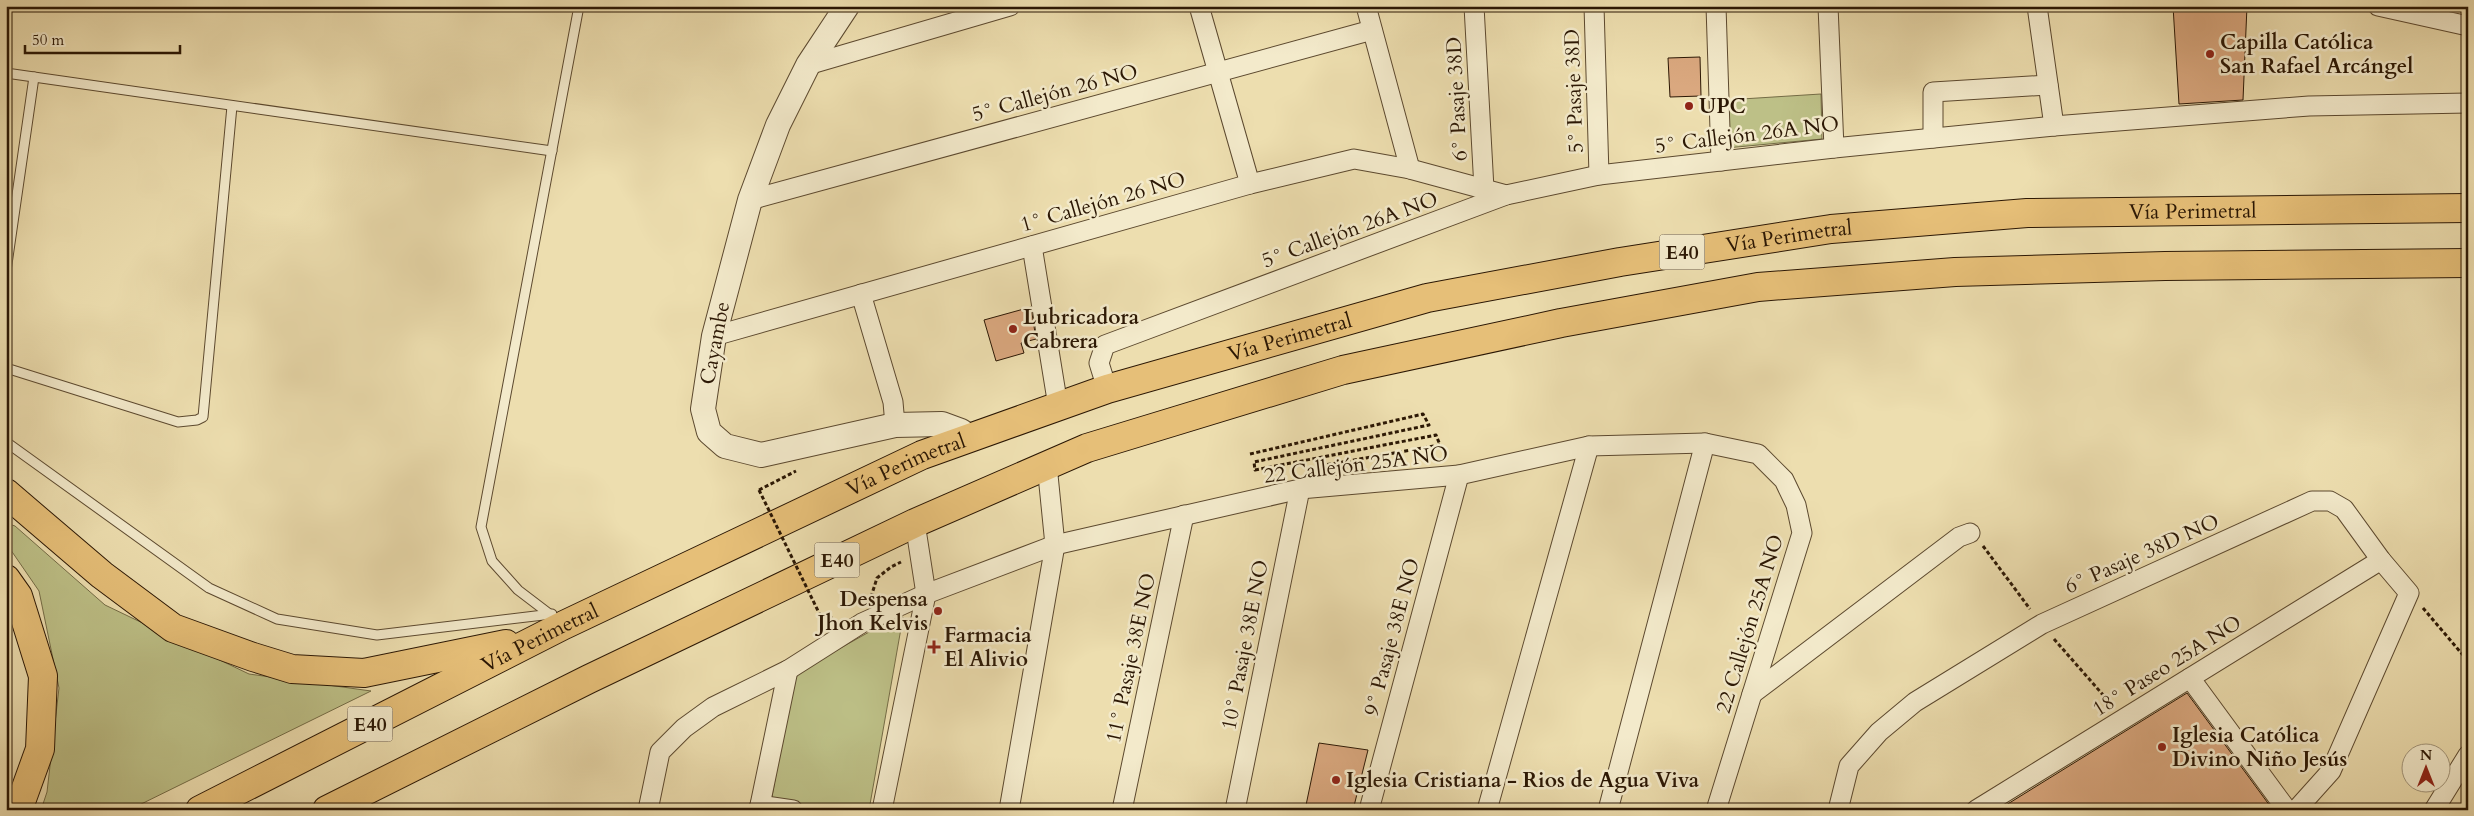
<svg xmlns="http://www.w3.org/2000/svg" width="2474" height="816" viewBox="0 0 2474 816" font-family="Cardo,serif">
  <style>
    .green { fill: #bdc087; stroke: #746c46 }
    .building { fill: #daa87f; stroke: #2b1704 }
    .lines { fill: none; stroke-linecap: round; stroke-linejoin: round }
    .service-casing { stroke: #5c492f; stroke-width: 11 }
    .minor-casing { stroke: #5c492f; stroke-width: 21 }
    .tertiary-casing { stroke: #5c492f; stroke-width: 26 }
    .trunk-casing { stroke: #2b1704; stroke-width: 30 }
    .path { stroke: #2b1704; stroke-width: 3; stroke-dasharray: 4 2.5; stroke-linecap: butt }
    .service { stroke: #f3eacb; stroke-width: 9 }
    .minor { stroke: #f3eacb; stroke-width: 19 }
    .tertiary { stroke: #f3eacb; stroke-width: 24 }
    .trunk { stroke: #e6bf78; stroke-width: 28 }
    .path-bridge { stroke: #2b1704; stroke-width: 3; stroke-dasharray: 4 2.5; stroke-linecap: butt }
    .poi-dot { fill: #8f2418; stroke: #f3eacb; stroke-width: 2 }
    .labels { text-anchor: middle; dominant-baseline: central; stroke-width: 5; stroke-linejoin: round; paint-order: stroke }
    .shield { fill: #f3eacb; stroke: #675640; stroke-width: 1 }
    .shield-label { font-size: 20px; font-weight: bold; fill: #2b1704 }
    .poi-label { font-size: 21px; font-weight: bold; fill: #2b1704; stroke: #f3eacb; text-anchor: start }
    .street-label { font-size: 21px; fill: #2b1704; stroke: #f3eacb }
  </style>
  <rect width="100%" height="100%" fill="#eddeaf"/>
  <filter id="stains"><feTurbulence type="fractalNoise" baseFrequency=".004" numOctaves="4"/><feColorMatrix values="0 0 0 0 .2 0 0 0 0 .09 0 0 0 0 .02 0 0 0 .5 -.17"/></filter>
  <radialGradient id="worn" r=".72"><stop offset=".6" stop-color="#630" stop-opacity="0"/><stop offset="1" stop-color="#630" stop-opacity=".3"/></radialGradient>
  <g class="green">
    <path d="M1821 94 1822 139 1726 148V100Z"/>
    <path d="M6 523 15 526 105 605 249 674 371 691 129 810H41L47 792 59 688 39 591 6 543Z"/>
    <path d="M896 617H903L869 810H826L771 802 794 674Z"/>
  </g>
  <g class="building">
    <path d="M2173 6H2247L2243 100 2179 104Z"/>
    <path d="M1700 57 1701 96 1670 97 1668 58Z"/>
    <path d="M1031 307 1036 339 1021 343 1024 353 996 361 984 320Z"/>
    <path d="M2187 693 2273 810H1998Z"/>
    <path d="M1319 743 1368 750 1353 810H1305Z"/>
  </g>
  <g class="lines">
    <defs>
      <g id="service">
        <path d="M6 73 552 151"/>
        <path d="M6 271 34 77"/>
        <path d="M6 368 178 422 197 420 203 417 232 106"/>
        <path d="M6 381V392"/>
        <path d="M6 442 209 588 277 619 377 635 552 614"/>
        <path d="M560 622 518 590 492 561 481 527 579 6"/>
      </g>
      <g id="minor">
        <path d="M1199 6 1250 184"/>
        <path d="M1366 6 1410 169"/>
        <path d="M1474 6 1484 189"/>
        <path d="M1594 6 1599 175"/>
        <path d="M1716 6 1721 161"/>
        <path d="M1828 6 1834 148"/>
        <path d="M2037 6 2054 126"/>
        <path d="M2378 6 2468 26"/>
        <path d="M808 65 1010 6"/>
        <path d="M1933 138V92L2048 85"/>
        <path d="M750 200 1372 30"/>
        <path d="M1032 246 1058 406"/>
        <path d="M861 294 893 402 895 425"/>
        <path d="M714 336 1250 184 1354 159 1410 169 1506 195"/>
        <path d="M1107 389 1099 363 1105 345 1506 195 1599 175 1834 148 2054 126 2309 106 2468 103"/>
        <path d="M2190 678 2287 810"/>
        <path d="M1752 694 1959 537 1970 533"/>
        <path d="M760 805 793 810"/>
        <path d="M648 810 660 752 684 728 713 707 788 670 862 623 926 594 1055 545 1300 489 1459 475 1589 446 1705 443 1758 454 1784 480 1796 505 1802 533 1716 810"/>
        <path d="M759 810 788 670"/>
        <path d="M882 810 926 594 915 523"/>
        <path d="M1009 810 1055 545 1047 465"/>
        <path d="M1122 810 1184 515"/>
        <path d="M1235 810 1300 489"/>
        <path d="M1369 810 1459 475"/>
        <path d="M1487 810 1589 446"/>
        <path d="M1608 810 1705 443"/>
        <path d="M1838 810 1849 766 1879 732 1915 702 2042 624 2312 501H2330L2344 509 2381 560 2409 593 2331 771 2296 810"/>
        <path d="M1976 810 2381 560"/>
        <path d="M2434 810 2468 755"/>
      </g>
      <path id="tertiary" d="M847 6 808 65 778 125 750 200 714 336 703 409 709 432 725 446 761 455 895 425 942 424 961 431 971 438"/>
      <g id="trunk">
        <path d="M6 493 102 575 173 628 253 657 292 669 364 673 506 644"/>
        <path d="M6 579 18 596 43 676 40 749 18 810"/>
        <path id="s1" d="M200 810 564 625 922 455 1107 389 1427 298 1620 262 1831 229 2027 213 2468 208"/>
        <path d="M327 810 589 679 915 523 1087 448 1343 370 1561 323 1758 287 1955 272 2165 266 2468 263"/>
      </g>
    </defs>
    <use href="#service" class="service-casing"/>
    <use href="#minor" class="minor-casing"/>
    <use href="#tertiary" class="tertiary-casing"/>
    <use href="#trunk" class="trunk-casing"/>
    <g class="path">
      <path d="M1250 454 1423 414 1429 425 1254 462 1255 470 1436 435 1440 445 1325 465"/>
      <path d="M759 490 796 471"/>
      <path d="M1983 546 2030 609"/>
      <path d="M871 597 877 578 891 567 901 562"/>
      <path d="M2423 608 2468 661"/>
      <path d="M823 621 832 616"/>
      <path d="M2054 639 2111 704"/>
    </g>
    <use href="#service" class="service"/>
    <use href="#minor" class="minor"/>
    <use href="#tertiary" class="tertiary"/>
    <use href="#trunk" class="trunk"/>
    <path class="path-bridge" d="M759 490 823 621"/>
  </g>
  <g class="poi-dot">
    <circle cx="2210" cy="54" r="5"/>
    <circle cx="1689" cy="106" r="5"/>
    <circle cx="1013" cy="329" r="5"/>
    <circle cx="938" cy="611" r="5"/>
    <path d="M931.5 639.5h5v5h5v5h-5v5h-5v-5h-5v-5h5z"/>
    <circle cx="2162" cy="747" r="5"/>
    <circle cx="1336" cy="780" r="5"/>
  </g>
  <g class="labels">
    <g class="shield">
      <rect x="1659.5" y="234.5" width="45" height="35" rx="4"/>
      <rect x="814.5" y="542.5" width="45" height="35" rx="4"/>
      <rect x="347.5" y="706.5" width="45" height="35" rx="4"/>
    </g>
    <g class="shield-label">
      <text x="1682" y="252">E40</text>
      <text x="837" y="560">E40</text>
      <text x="370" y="724">E40</text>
    </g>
    <g class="poi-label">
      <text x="2220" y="42">Capilla Católica<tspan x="2220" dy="24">San Rafael Arcángel</tspan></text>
      <text x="1699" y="106">UPC</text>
      <text x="1023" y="317">Lubricadora<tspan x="1023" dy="24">Cabrera</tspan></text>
      <text x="928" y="599" text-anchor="end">Despensa<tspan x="928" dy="24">Jhon Kelvis</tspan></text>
      <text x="944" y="635">Farmacia<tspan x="944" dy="24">El Alivio</tspan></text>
      <text x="2172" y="735">Iglesia Católica<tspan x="2172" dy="24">Divino Niño Jesús</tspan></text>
      <text x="1346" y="780">Iglesia Cristiana - Rios de Agua Viva</text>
    </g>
    <g class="street-label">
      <text transform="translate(1574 91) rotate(-92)">5° Pasaje 38D</text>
      <text transform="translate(1055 93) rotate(-15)">5° Callejón 26 NO</text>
      <text transform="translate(1457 99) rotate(-93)">6° Pasaje 38D</text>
      <text transform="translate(1747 135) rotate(-7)">5° Callejón 26A NO</text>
      <text transform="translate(1103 202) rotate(-16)">1° Callejón 26 NO</text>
      <text stroke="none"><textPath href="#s1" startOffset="2106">Vía Perimetral</textPath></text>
      <text transform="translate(1350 230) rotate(-20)">5° Callejón 26A NO</text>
      <text stroke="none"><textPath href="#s1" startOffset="1701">Vía Perimetral</textPath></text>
      <text stroke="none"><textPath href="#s1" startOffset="1191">Vía Perimetral</textPath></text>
      <text transform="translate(715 343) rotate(-79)">Cayambe</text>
      <text transform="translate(1356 465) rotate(-7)">22 Callejón 25A NO</text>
      <text stroke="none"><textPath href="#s1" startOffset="786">Vía Perimetral</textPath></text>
      <text transform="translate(2142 554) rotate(-24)">6° Pasaje 38D NO</text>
      <text transform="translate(1750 624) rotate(-73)">22 Callejón 25A NO</text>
      <text transform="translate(1392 637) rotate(-75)">9° Pasaje 38E NO</text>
      <text stroke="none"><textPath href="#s1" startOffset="381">Vía Perimetral</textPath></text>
      <text transform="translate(1245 645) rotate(-79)">10° Pasaje 38E NO</text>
      <text transform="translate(1131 658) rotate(-78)">11° Pasaje 38E NO</text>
      <text transform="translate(2167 666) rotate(-32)">18° Paseo 25A NO</text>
    </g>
  </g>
  <rect width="2474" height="816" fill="none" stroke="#eddeaf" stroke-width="25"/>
  <rect x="8" y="8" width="2459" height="801" fill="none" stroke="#2b1704" stroke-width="2.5"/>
  <rect x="12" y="12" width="2449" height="791" fill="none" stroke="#2b1704"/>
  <g transform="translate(2426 768)"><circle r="24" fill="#f3eacb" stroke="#a3967b"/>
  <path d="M0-4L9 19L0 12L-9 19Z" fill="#8f2418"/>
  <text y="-8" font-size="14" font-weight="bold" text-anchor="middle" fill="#2b1704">N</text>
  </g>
  <path d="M25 45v8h155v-8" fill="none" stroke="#2b1704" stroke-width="2.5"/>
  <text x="32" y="45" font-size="15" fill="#2b1704" stroke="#f3eacb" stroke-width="4" paint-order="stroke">50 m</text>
  <rect width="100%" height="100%" filter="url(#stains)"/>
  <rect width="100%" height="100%" fill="url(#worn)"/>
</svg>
